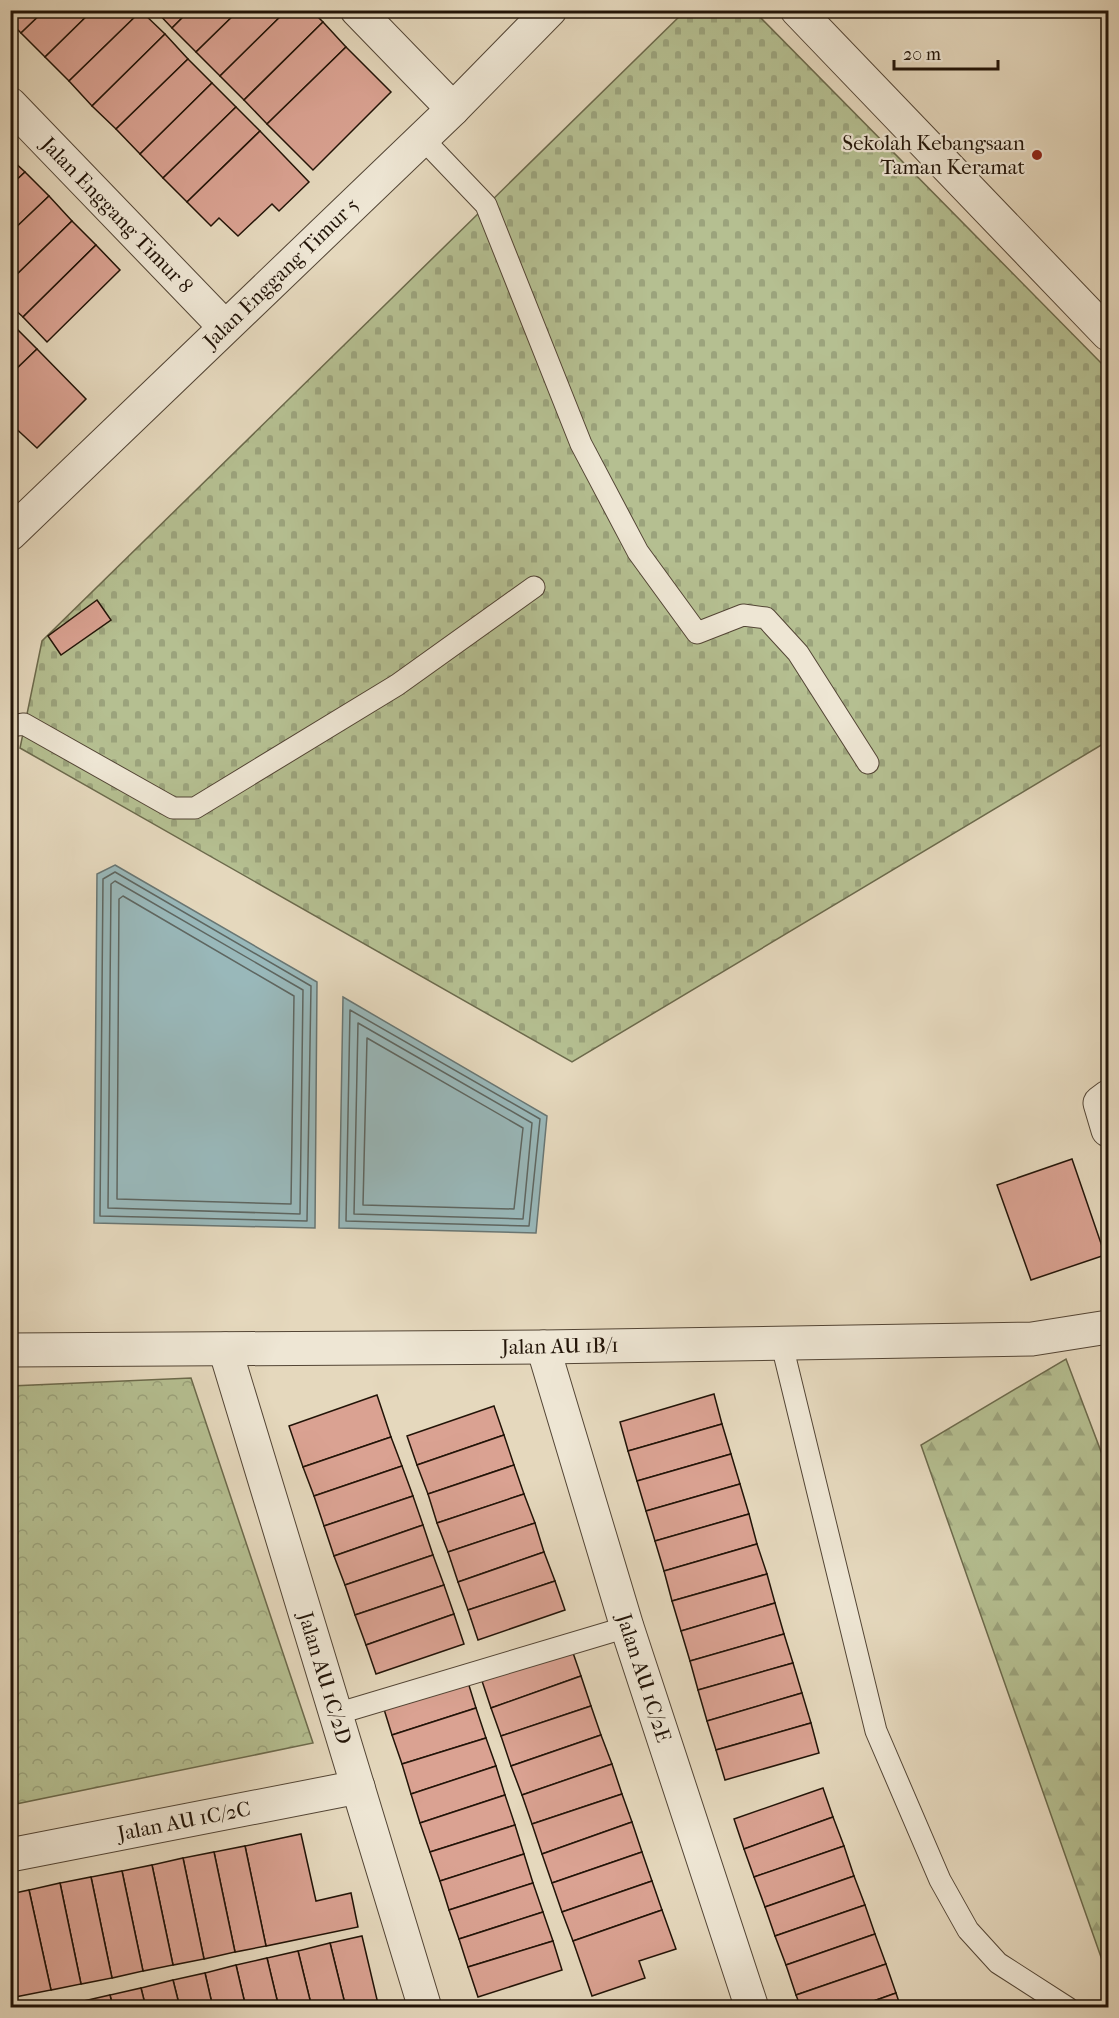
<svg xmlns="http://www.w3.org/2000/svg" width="1119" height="2018" viewBox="0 0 1119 2018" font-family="'IM FELL French Canon',serif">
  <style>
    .forest { fill: url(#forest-firs); stroke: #6c6a4c; stroke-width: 1.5 }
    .cemetery { fill: url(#cemetery-stones); stroke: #6c6a4c; stroke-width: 1.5 }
    .park { fill: url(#park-crowns); stroke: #6c6a4c; stroke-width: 1.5 }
    .water { fill: #99b8ba; stroke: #697673; stroke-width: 1.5 }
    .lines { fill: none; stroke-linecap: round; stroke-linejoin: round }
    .shore { stroke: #5e6661; stroke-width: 1.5 }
    .building { fill: #daa292; stroke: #221408; stroke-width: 1.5 }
    .lane-casing { stroke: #534535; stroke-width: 23 }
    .street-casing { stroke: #534535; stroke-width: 35 }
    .lane { stroke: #eee6d4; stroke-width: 21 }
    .street { stroke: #eee6d4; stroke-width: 33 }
    .poi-dot { fill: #8f2418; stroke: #eee6d4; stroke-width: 2 }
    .labels { text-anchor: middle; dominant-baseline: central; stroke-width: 4.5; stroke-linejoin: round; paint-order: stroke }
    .poi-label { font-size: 21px; fill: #221408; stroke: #eee6d4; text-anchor: end }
    .street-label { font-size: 21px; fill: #221408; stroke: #eee6d4 }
  </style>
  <defs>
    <pattern id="forest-firs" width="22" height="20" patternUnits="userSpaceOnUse" patternTransform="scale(1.5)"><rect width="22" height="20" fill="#b5bf91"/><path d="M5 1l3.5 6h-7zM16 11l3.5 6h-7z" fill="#9ba37c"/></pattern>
    <pattern id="cemetery-stones" width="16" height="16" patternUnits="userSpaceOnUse" patternTransform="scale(1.5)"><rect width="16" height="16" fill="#b5bf91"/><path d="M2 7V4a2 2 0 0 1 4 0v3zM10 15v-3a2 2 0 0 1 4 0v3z" fill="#9ba37c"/></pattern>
    <pattern id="park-crowns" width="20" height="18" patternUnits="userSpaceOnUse" patternTransform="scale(1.5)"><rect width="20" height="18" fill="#b5bf91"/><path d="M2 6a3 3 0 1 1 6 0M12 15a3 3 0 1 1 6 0" fill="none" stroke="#9ba37c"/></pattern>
  </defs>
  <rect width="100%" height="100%" fill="#e5d8bd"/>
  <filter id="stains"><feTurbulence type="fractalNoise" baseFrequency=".00333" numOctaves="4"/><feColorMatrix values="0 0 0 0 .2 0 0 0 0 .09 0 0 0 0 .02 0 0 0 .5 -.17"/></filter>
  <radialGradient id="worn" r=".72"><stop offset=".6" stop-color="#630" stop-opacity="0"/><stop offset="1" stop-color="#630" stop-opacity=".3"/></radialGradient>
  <path class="forest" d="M1066 1359 1108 1470V1977L921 1445Z"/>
  <path class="cemetery" d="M685 11H754L1108 370V741L572 1062 20 748 42 641Z"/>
  <path class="park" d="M191 1378 313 1743 11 1805V1386Z"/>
  <g class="water">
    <path d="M115 865 317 982 315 1228 94 1223 97 874Z"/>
    <path d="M343 997 547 1116 536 1233 339 1228Z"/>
  </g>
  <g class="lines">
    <g class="shore">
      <path d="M115 872 311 986 307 1221 100 1216 103 879Z"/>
      <path d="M115 881 303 990 300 1214 108 1208 111 884Z"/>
      <path d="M123 896 294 996 291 1204 117 1199 119 899Z"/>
      <path d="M350 1010 540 1119 529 1226 346 1221Z"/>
      <path d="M358 1023 532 1123 523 1219 354 1214Z"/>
      <path d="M367 1038 523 1128 514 1209 363 1205Z"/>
    </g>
  </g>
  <g class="building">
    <path d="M10 10H45L21 33 10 22Z"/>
    <path d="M45 10H93L45 57 21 33Z"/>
    <path d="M93 10 141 11 69 81 45 57Z"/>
    <path d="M155 10H190L172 28Z"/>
    <path d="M190 10H239L196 52 172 28Z"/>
    <path d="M239 10H287L220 76 196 52Z"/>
    <path d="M287 10H311L323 22 244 100 220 76Z"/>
    <path d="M141 11 165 34 92 106 69 81Z"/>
    <path d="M323 22 346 47 267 124 244 100Z"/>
    <path d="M165 34 188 59 116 129 92 106Z"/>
    <path d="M346 47 391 92 313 170 267 124Z"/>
    <path d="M188 59 212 83 140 154 116 129Z"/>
    <path d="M212 83 236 107 163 178 140 154Z"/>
    <path d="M236 107 260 131 187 202 163 178Z"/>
    <path d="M260 131 309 182 279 211 272 204 238 236 219 218 211 226 187 202Z"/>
    <path d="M10 158 25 172 10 186Z"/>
    <path d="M25 172 49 196 10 233V186Z"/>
    <path d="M49 196 72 221 10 281V233Z"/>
    <path d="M72 221 96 245 23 317 10 305V281Z"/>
    <path d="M96 245 120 270 47 342 23 317Z"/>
    <path d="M13 325 37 349 10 375V327Z"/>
    <path d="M37 349 86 399 37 448 10 423V375Z"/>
    <path d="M97 600 111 620 61 655 48 636Z"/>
    <path d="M1072 1159 1105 1255 1031 1280 997 1185Z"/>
    <path d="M714 1394 722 1424 628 1451 620 1422Z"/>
    <path d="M377 1395 391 1437 303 1467 289 1426Z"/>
    <path d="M494 1406 504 1435 417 1465 407 1436Z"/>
    <path d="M722 1424 731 1454 637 1481 628 1451Z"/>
    <path d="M504 1435 514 1465 428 1494 417 1465Z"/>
    <path d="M391 1437 402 1466 314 1496 303 1467Z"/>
    <path d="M731 1454 740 1484 646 1511 637 1481Z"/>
    <path d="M514 1465 524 1494 437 1523 428 1494Z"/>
    <path d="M402 1466 413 1496 324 1526 314 1496Z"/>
    <path d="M740 1484 749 1514 655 1541 646 1511Z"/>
    <path d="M524 1494 535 1523 448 1552 437 1523Z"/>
    <path d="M413 1496 423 1525 334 1556 324 1526Z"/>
    <path d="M749 1514 757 1544 664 1571 655 1541Z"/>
    <path d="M535 1523 544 1552 458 1582 448 1552Z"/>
    <path d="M423 1525 433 1555 345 1585 334 1556Z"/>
    <path d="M757 1544 767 1574 672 1601 664 1571Z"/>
    <path d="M544 1552 555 1581 468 1610 458 1582Z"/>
    <path d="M433 1555 444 1585 355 1615 345 1585Z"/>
    <path d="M767 1574 775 1603 681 1631 672 1601Z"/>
    <path d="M555 1581 565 1610 478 1640 468 1610Z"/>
    <path d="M444 1585 454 1614 366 1645 355 1615Z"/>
    <path d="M775 1603 784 1634 690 1661 681 1631Z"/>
    <path d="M454 1614 464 1644 376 1674 366 1645Z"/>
    <path d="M784 1634 793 1663 698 1690 690 1661Z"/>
    <path d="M571 1647 581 1676 491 1708 481 1678Z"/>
    <path d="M793 1663 802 1693 707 1721 698 1690Z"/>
    <path d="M581 1676 591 1706 501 1736 491 1708Z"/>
    <path d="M467 1679 476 1708 392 1735 383 1706Z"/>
    <path d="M802 1693 811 1723 716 1750 707 1721Z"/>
    <path d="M591 1706 601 1735 511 1766 501 1736Z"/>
    <path d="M476 1708 486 1738 402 1764 392 1735Z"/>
    <path d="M811 1723 819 1753 725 1780 716 1750Z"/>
    <path d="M601 1735 612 1764 522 1795 511 1766Z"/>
    <path d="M486 1738 496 1766 411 1794 402 1764Z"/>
    <path d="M612 1764 622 1794 532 1824 522 1795Z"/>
    <path d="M496 1766 505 1795 420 1823 411 1794Z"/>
    <path d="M823 1788 833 1817 744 1849 734 1819Z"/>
    <path d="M622 1794 632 1822 542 1854 532 1824Z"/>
    <path d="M505 1795 515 1825 430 1852 420 1823Z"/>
    <path d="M833 1817 844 1846 754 1877 744 1849Z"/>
    <path d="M632 1822 642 1852 552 1883 542 1854Z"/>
    <path d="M515 1825 524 1854 440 1881 430 1852Z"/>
    <path d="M301 1834 316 1901 351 1893 358 1927 266 1946 245 1846Z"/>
    <path d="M245 1846 266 1946 235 1952 214 1852Z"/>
    <path d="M844 1846 854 1876 765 1907 754 1877Z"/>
    <path d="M214 1852 235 1952 204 1959 183 1858Z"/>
    <path d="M642 1852 652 1881 562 1912 552 1883Z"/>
    <path d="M524 1854 533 1883 449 1910 440 1881Z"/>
    <path d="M183 1858 204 1959 173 1965 152 1865Z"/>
    <path d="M152 1865 173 1965 143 1971 122 1871Z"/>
    <path d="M122 1871 143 1971 112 1978 91 1877Z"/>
    <path d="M854 1876 865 1905 775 1936 765 1907Z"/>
    <path d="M91 1877 112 1978 81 1984 60 1883Z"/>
    <path d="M652 1881 662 1910 573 1941 562 1912Z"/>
    <path d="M60 1883 81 1984 51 1990 29 1890Z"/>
    <path d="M533 1883 543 1912 459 1939 449 1910Z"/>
    <path d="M29 1890 51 1990 10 1998V1923L14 1922 10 1894Z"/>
    <path d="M865 1905 875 1934 786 1965 775 1936Z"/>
    <path d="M662 1910 676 1949 639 1961 645 1978 592 1996 573 1941Z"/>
    <path d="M543 1912 553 1941 468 1967 459 1939Z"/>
    <path d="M875 1934 886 1964 796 1995 786 1965Z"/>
    <path d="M362 1936 379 2008H346L330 1943Z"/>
    <path d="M553 1941 562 1970 478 1997 468 1967Z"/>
    <path d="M330 1943 346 2008H312L298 1951Z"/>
    <path d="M298 1951 312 2008H279L267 1958Z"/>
    <path d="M267 1958 279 2008H246L236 1965Z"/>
    <path d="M886 1964 896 1993 854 2008H801L796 1995Z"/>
    <path d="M236 1965 246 2008H213L205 1973Z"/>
    <path d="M205 1973 213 2008H180L173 1980Z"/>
    <path d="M173 1980 180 2008H146L141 1988Z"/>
    <path d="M141 1988 146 2008H113L110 1995Z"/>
    <path d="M896 1993 901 2008H854Z"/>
    <path d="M110 1995 113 2008H80L79 2002Z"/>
    <path d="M79 2002 80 2008H56Z"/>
  </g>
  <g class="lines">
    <defs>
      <g id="lane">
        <path d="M422 138 486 205 581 444 638 552 697 633 743 615 766 618 798 653 868 763"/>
        <path d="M10 726 24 724 173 808H195L397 685 534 587"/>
        <path d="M781 1341 876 1731 940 1880 968 1930 998 1963 1068 2008"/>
        <path d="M336 1714 627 1627"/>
      </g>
      <g id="street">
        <path d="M357 10 453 109"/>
        <path d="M797 10 1108 334"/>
        <path d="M10 104 224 326"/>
        <path d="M10 534 453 109 550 10"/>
        <path d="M1108 1097 1100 1103 1108 1130"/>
        <path d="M543 1347 627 1627 752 2008"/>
        <path d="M225 1349 425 2008"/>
        <path d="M10 1350 543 1347 1032 1339 1108 1327"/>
        <path d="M10 1855 358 1787"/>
      </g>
    </defs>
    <use href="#lane" class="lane-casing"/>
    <use href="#street" class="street-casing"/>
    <use href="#lane" class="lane"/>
    <use href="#street" class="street"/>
  </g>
  <circle class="poi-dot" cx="1037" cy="155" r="6"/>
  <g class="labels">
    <g class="poi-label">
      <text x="1025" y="143">Sekolah Kebangsaan<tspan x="1025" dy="24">Taman Keramat</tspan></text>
    </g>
    <g class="street-label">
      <text transform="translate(117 215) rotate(46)">Jalan Enggang Timur 8</text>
      <text transform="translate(281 273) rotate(-44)">Jalan Enggang Timur 5</text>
      <text transform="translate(560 1346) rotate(-1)">Jalan AU 1B/1</text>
      <text transform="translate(325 1678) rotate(73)">Jalan AU 1C/2D</text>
      <text transform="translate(644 1678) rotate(72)">Jalan AU 1C/2E</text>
      <text transform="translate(184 1821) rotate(-11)">Jalan AU 1C/2C</text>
    </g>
  </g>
  <rect width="1119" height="2018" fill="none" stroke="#e5d8bd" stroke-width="36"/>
  <rect x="12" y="12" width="1095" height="1994" fill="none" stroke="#221408" stroke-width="3"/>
  <rect x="18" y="18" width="1083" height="1982" fill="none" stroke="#221408" stroke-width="1.5"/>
  <path d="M894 60v9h104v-9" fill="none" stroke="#221408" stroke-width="3"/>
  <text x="903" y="60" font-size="18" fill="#221408" stroke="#eee6d4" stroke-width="4.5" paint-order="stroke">20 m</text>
  <rect width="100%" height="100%" filter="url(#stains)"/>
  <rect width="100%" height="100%" fill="url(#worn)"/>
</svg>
